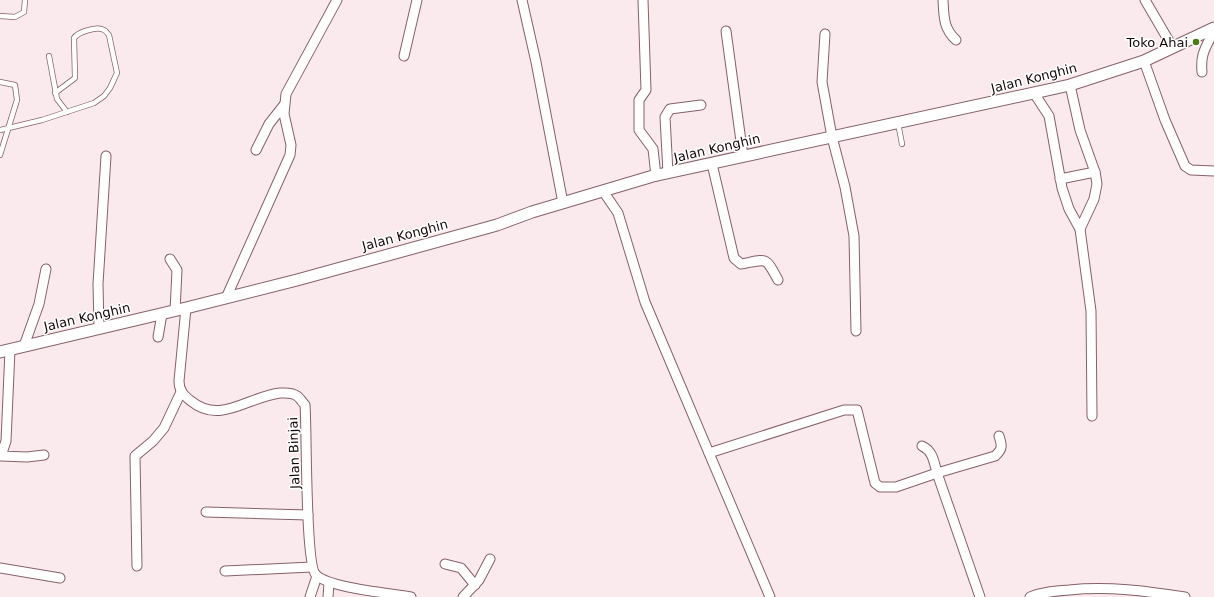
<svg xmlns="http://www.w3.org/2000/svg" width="1214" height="597" viewBox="0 0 1214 597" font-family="'DejaVu Sans',sans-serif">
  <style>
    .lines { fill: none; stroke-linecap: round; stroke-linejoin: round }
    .service-casing { stroke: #856169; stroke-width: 6 }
    .minor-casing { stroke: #856169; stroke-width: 11 }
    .tertiary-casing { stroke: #856169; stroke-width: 13 }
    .service { stroke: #fff; stroke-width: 4.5 }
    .minor { stroke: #fff; stroke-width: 9 }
    .tertiary { stroke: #fff; stroke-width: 11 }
    .poi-dot { fill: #477d12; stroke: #fff; stroke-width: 1.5 }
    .labels { text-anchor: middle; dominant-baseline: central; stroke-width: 3; stroke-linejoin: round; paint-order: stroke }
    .poi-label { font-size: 13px; fill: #15080b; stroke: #fff; text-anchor: end }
    .street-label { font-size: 13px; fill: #15080b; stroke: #fff }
  </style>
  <rect width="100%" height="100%" fill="#fbeaed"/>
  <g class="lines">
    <defs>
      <g id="service">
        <path d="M0 16 15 17 24 12 25 0"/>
        <path d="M49 56 57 99 67 112"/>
        <path d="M0 82 15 85 17 100 0 155"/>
        <path d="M898 123 902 144"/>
        <path d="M0 130 42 120 94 103 104 96 110 88 117 73 109 35C108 34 105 30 104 30 97 26 78 32 74 38L75 78 55 93"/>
      </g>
      <g id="minor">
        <path d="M522 0 536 62 563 203"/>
        <path d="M643 0 646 90 639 100V130L653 149 656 176"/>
        <path d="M943 0C944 16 943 28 956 40"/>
        <path d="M1145 0 1173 48"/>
        <path d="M726 31 743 156"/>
        <path d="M825 34 822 82 832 137 845 187 854 236 856 331"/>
        <path d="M404 56 417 0"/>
        <path d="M1144 61 1165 120 1185 166 1191 170 1214 171"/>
        <path d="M1202 72C1200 50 1208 47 1214 28"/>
        <path d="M1070 85 1080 130 1095 172 1097 184 1094 199 1080 229"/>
        <path d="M1034 93 1049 116 1062 188 1069 209 1080 229 1091 311 1092 416"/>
        <path d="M256 150 269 124 284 105"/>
        <path d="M712 164 734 258 741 264C768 259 765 256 778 280"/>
        <path d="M668 173 665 117 670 109 701 105"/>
        <path d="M1060 179 1095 172"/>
        <path d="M603 191 618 213 645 302 770 597"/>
        <path d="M170 259 177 270 175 311"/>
        <path d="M226 298 290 155 291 145 284 114 286 94 337 0"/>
        <path d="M186 308 179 381C179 390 183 395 191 401 220 425 247 397 280 393 285 393 292 392 297 396 300 398 303 403 305 405 307 430 305 565 316 575 330 588 390 593 411 597"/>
        <path d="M99 329 98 284 106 156"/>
        <path d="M158 337 162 314"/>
        <path d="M24 346 39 304 46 269"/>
        <path d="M10 350 6 441 1 456 27 457 44 455"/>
        <path d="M922 446C933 451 934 462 937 473L995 456C1003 449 1002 445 999 436"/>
        <path d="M709 453 844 410H857L875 483 880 487H896L937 473 980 597"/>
        <path d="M206 512 308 515"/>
        <path d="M445 564 461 568 475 585"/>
        <path d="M137 566 135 456 153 441 164 428 181 392"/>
        <path d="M0 568 60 578"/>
        <path d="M225 571 312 567"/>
        <path d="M310 597 317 576"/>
        <path d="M328 597 329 583"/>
        <path d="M463 597 479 580 490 559"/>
        <path d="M1030 597C1042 592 1055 591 1069 590 1109 586 1146 591 1185 597"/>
      </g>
      <path id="tertiary" d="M0 352 186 308 297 280 497 225 532 212 653 176 1070 85 1144 61 1214 28"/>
    </defs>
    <use href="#service" class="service-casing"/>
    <use href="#minor" class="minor-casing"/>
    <use href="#tertiary" class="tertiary-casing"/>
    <use href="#service" class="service"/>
    <use href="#minor" class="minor"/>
    <use href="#tertiary" class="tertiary"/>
  </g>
  <circle class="poi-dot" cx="1196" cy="42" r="4"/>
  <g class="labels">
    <g class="poi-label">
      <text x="1188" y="42">Toko Ahai</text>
    </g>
    <g class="street-label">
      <text transform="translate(1034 78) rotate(-14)">Jalan Konghin</text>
      <text transform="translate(717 148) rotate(-13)">Jalan Konghin</text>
      <text transform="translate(405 235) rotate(-15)">Jalan Konghin</text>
      <text transform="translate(87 317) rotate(-13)">Jalan Konghin</text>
      <text transform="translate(294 453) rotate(-92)">Jalan Binjai</text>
    </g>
  </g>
</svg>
